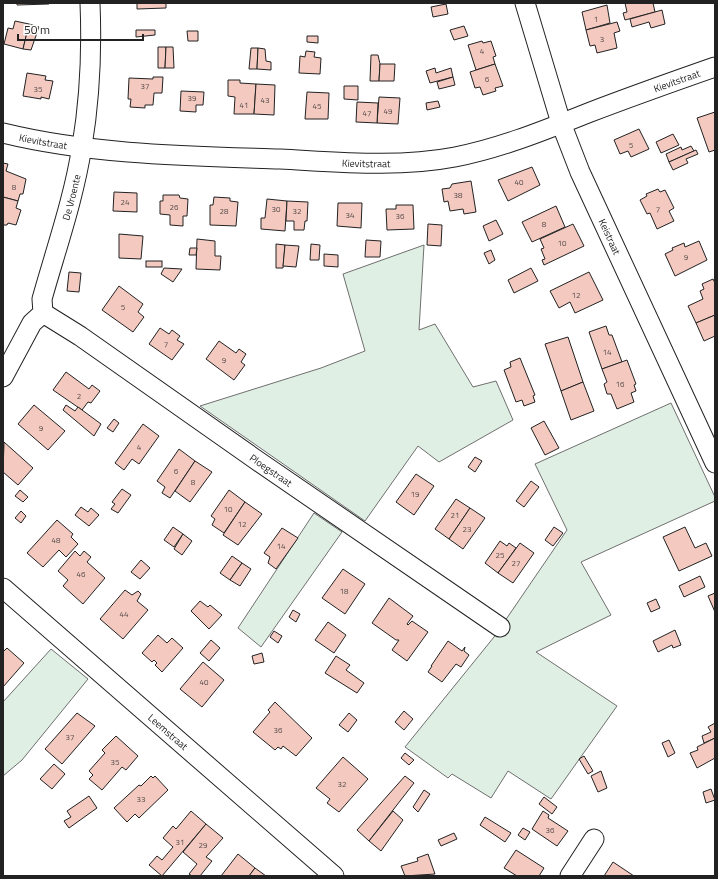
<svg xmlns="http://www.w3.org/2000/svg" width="718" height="879" viewBox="0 0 718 879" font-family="'Titillium Web',sans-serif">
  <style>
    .green { fill: #e0efe3; stroke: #6f6f6f }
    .building { fill: #f3c9c0; stroke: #222 }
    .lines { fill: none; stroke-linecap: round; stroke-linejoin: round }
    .minor-casing { stroke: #222; stroke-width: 21 }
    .minor { stroke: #fff; stroke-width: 19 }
    .labels { text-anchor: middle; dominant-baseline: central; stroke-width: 3; stroke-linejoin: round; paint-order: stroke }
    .number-label { font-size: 8px; fill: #564c4a }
    .street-label { font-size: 10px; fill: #222; stroke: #fff }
  </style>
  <rect width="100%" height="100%" fill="#fff"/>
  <g class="green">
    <path d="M424 245 419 330 435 324 473 387 496 381 513 420 439 462 418 446 365 521 200 406 321 368 365 351 343 274Z"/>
    <path d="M671 403 715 497V501L581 562 611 615 536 652 617 706 551 799 508 771 491 798 452 774 448 778 405 747 494 637 567 530 535 464Z"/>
    <path d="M314 513 342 532 261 647 238 628Z"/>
    <path d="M51 649 88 679 22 760 3 776V702Z"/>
  </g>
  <g class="building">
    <path d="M17 3H49V4L17 5Z"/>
    <path d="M137 3H166V8L137 9Z"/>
    <path d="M625 3H653L655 12 625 20 623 13 627 12Z"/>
    <path d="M446 4 448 14 433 17 431 7Z"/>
    <path d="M607 5 610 23 586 30 582 12Z"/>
    <path d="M662 10 665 24 651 28 649 22 632 27 630 19Z"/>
    <path d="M15 21 29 24 23 49 4 44 8 28 13 29Z"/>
    <path d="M617 22 620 31 614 33 617 48 597 53 595 45 590 46 586 30Z"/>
    <path d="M29 24 39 27 31 50 23 49Z"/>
    <path d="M464 26 468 36 454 40 450 30Z"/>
    <path d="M136 30H155V35L136 37Z"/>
    <path d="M187 31H198V41H188Z"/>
    <path d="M307 36H318V43L307 42Z"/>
    <path d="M482 41 483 43 491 41 496 56 493 57 495 64 476 70 468 45Z"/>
    <path d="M158 47H166L165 68H158Z"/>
    <path d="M166 47H173L174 68H165Z"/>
    <path d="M251 48H258L257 69H249Z"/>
    <path d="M258 48 265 49 266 61 271 62V70L257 69Z"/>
    <path d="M306 51 315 52 314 57 321 58 320 74 299 73 300 56 305 57Z"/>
    <path d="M371 55H378L380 64 379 81H370Z"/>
    <path d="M380 64H395L394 81H379Z"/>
    <path d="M495 64 503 86 495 88 496 91 483 95 480 87 475 88 470 72Z"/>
    <path d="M435 68 436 73 451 68 453 77 430 83 426 71Z"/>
    <path d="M27 73 46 76 45 80 53 81 49 99 41 97V99L23 96Z"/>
    <path d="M153 77H163L162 93H154L153 105H145V108L130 107 131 99H128L129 78 153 79Z"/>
    <path d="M453 77 455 85 439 89 437 82Z"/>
    <path d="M228 80H240V83L256 84 254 114H234L235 97 228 96Z"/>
    <path d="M256 84 275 85 274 115 254 114Z"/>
    <path d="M344 86H358V100L344 99Z"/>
    <path d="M181 91 204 92 203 105H196V112L180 111Z"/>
    <path d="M307 92 329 93 328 119H305Z"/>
    <path d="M379 97 400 98 398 124 377 123Z"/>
    <path d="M438 101 440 107 427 110 426 103Z"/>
    <path d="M357 102 378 103 377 123 356 122Z"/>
    <path d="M715 112V150L709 152 697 118Z"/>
    <path d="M639 129 649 149 631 157 628 151 620 154 614 140Z"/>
    <path d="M673 134 679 145 661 153 656 142Z"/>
    <path d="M691 146 694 151 669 162 666 154 681 147 682 150Z"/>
    <path d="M696 150 698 154 686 159 688 163 673 170 669 162Z"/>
    <path d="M3 163 8 164 6 171 26 179 23 194H20L18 201 3 197Z"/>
    <path d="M532 167 540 185 508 201 498 180Z"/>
    <path d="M471 181 476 212 464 214 463 209 450 211 448 201 444 202 442 189 450 188 452 184Z"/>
    <path d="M658 189 660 192 665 190 674 208 669 211 674 221 657 229 650 213 647 214 640 200 647 196 646 194Z"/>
    <path d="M114 192 137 193V212L113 211Z"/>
    <path d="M163 195H179L180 198 188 199 187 216H183V226L170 225V215L160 214V201H163Z"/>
    <path d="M3 197 18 201 16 208 21 210 16 225 8 223 7 225H3Z"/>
    <path d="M214 197 230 198V201L238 202 236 226 210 225V205H213Z"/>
    <path d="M267 199 287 201 285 231 261 229V218H265Z"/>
    <path d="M287 201 308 202 307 221H305L304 230H294V221H286Z"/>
    <path d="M338 203H362L361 228 337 226Z"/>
    <path d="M396 205H413L414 229 387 230 386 209H396Z"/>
    <path d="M556 206 565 227 532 242 522 222Z"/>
    <path d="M496 220 503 234 489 241 483 226Z"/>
    <path d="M428 224 442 225 441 246 427 245Z"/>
    <path d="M573 224 584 246 544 265 542 260 545 259 541 249 544 248 540 239Z"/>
    <path d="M119 234 143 236 141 259 119 258Z"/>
    <path d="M197 239 215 241V256H221L220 270 196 269Z"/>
    <path d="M366 240 381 241 380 257H365Z"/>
    <path d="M699 241 707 260 675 276 665 254 673 250 672 248 684 243 685 247Z"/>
    <path d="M276 244 285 245 283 268H276Z"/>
    <path d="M311 244 320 245 319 260H310Z"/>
    <path d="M285 245 299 246 296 267 283 266Z"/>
    <path d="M190 248H197L196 255H189Z"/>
    <path d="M491 250 495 260 489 264 484 253Z"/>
    <path d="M324 254 338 255V267L324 266Z"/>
    <rect x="146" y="261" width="16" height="6"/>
    <path d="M164 268 182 269 173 282 161 274Z"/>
    <path d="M531 268 538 281 514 293 508 280Z"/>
    <path d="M69 272 81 273 79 292 67 291Z"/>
    <path d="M589 272 603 300 575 313 570 302 559 308 550 291Z"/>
    <path d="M713 279 715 283V315L696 323 688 306 703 299 700 291 704 289 702 284Z"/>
    <path d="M119 286 143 304 138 312 144 317 133 332 102 310Z"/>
    <path d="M715 315V336L704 341 696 323Z"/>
    <path d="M606 326 609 335H612L622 362 602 369 589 332Z"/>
    <path d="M160 328 169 334 172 330 180 336 177 340 184 344 172 360 149 344Z"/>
    <path d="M568 337 583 382 561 391 545 344Z"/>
    <path d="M219 341 236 353 239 349 246 354 241 362 245 365 234 380 206 359Z"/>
    <path d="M520 358 535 395 533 396 535 402 524 406 522 400 516 402 504 370 511 367 510 362Z"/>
    <path d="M627 360 636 384 634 385 636 391 631 393 634 402 617 409 611 394H607L604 384 607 382 602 369Z"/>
    <path d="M66 372 89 389 92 385 100 391 91 403 88 402 82 410 53 390Z"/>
    <path d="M583 382 594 411 571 420 561 391Z"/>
    <path d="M34 405 65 431 48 450 18 424Z"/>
    <path d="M66 405 75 411 78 407 101 424 94 436 63 410Z"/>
    <path d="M114 419 119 423 113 432 107 428Z"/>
    <path d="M544 421 559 448 545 455 531 428Z"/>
    <path d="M143 424 159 436 139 464 132 459 124 470 115 463Z"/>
    <path d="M4 442 33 468 18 485 3 472Z"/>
    <path d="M179 449 195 461 170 498 162 493 165 487 157 481Z"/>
    <path d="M475 457 482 461 475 472 468 467Z"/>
    <path d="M195 461 212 472 190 502 175 491Z"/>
    <path d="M416 474 434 486 414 515 396 502Z"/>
    <path d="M531 481 539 487 524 507 516 501Z"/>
    <path d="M122 489 131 495 118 513 111 509 115 504 112 502Z"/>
    <path d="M20 490 28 497 23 502 15 496Z"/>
    <path d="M229 490 245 502 224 533 212 525 215 519 211 516Z"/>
    <path d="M456 499 470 508 449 539 435 529Z"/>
    <path d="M245 502 262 514 238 545 223 535Z"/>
    <path d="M81 507 88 512 91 508 99 515 89 526 75 515Z"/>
    <path d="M470 508 485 518 463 549 449 539Z"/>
    <path d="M21 511 26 516 21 523 15 518Z"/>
    <path d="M57 520 73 534 71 537 78 544 66 557 59 550 43 567 27 553Z"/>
    <path d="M173 527 183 534 174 547 164 540Z"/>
    <path d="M554 527 563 533 553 546 545 540Z"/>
    <path d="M685 527 695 548 706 543 712 556 679 571 663 537Z"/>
    <path d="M282 528 298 538 276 569 268 563 270 557 264 553Z"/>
    <path d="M183 534 192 541 182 555 174 549Z"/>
    <path d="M500 541 507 546 509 543 516 548 498 573 485 563Z"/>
    <path d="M520 543 534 553 513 583 498 573Z"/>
    <path d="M75 551 80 556 84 551 91 557 87 562 105 578 83 604 63 586 68 580 58 571Z"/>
    <path d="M232 556 242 563 230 580 220 573Z"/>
    <path d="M141 560 150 568 140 579 131 572Z"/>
    <path d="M242 563 251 569 240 586 230 580Z"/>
    <path d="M343 569 365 584 345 614 322 598Z"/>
    <path d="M700 576 705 587 684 597 679 586Z"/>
    <path d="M125 590 132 595 138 591 141 594 137 601 148 610 123 639 100 619Z"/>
    <path d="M715 593V612L708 596Z"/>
    <path d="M389 598 413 616 407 624 408 625 412 621 428 632 407 661 392 650 399 640H396L372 623Z"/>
    <path d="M656 599 660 608 651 612 647 603Z"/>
    <path d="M200 601 208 607 210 605 222 615 209 629 191 611Z"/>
    <path d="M293 610 300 614 296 622 289 617Z"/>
    <path d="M328 622 346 635 334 653 315 640Z"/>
    <path d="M675 630 681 645 673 648 672 645 658 652 653 641Z"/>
    <path d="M274 631 282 636 278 643 270 637Z"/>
    <path d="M158 635 167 643 172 638 183 648 162 672 155 665 157 663 154 660 152 662 142 653Z"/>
    <path d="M211 640 220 648 209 661 200 653Z"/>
    <path d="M448 641 462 651 465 647 464 651 469 655 461 667 456 664 442 682 428 672 432 666H431Z"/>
    <path d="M7 648 24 663 3 687V652Z"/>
    <path d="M262 653 264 662 254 664 252 656Z"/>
    <path d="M336 656 350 665 346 670 364 683 357 693 325 673Z"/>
    <path d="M203 662 224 680 202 707 180 689Z"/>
    <path d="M275 702 312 738 296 756 283 746 281 749 278 747 275 750 253 732 270 712 268 710Z"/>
    <path d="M404 711 413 719 404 730 395 722Z"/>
    <path d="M77 713 95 726 62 764 45 749Z"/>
    <path d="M349 713 357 720 348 732 339 725Z"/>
    <path d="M715 723V738L704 743 702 736 711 732 708 727Z"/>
    <path d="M116 736 138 756 126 770 122 767 102 790 89 779 93 775 89 771 105 753 102 750Z"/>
    <path d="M715 738V758L697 768 690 753 698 750 697 747Z"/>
    <path d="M669 740 675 753 668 757 662 743Z"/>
    <path d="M405 753 414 760 409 765 401 758Z"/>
    <path d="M584 756 593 771 588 774 579 759Z"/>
    <path d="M343 757 368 779 339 812 327 803 330 799 316 788Z"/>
    <path d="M54 764 65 774 52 789 40 779Z"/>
    <path d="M601 771 607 788 598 792 591 776Z"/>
    <path d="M151 776 153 778 155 776 168 790 139 818 135 814 127 822 114 808 139 785 141 786Z"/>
    <path d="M405 776 414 783 369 841 357 830Z"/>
    <path d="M711 789 715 800 706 803 703 792Z"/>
    <path d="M424 790 430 794 418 812 413 807Z"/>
    <path d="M89 796 97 808 69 828 64 821 71 817 67 811Z"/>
    <path d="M544 797 557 807 552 814 539 804Z"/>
    <path d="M191 811 206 824 162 876 149 865 157 856 162 860 173 847 163 838 173 826 176 829Z"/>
    <path d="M393 811 403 820 381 851 369 841Z"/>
    <path d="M543 811 549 815 548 818 568 831 557 846 532 829Z"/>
    <path d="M485 817 511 833 505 842 480 825Z"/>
    <path d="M206 824 223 838 206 857 212 861 200 876H192L189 874 197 864 183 852Z"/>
    <path d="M523 828 530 832 525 840 518 835Z"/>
    <path d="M454 833 457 839 441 846 438 840Z"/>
    <path d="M516 850 544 868 539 876H517L504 868Z"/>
    <path d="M238 854 255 868 249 876H221Z"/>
    <path d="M428 854 435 874 405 876 401 866 418 861 417 858Z"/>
    <path d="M613 862 634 876H604Z"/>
    <path d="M255 868 266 876H249Z"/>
  </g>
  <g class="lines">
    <defs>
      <g id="minor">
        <path id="s1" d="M525 3 561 123 580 172 715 463"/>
        <path id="s2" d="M3 133C93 155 188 156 280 159 338 162 398 168 455 157 501 148 545 130 588 113 630 97 672 82 715 67"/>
        <path id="s3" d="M43 313 80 336 255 459 500 627"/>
        <path id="s4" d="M3 377 32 323 43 313 42 299C56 249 74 198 82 146 90 98 92 51 90 3"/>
        <path id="s5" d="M3 588 334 876"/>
        <path d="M570 876 594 839"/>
      </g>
    </defs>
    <use href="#minor" class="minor-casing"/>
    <use href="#minor" class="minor"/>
  </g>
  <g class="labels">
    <g class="number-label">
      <text x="596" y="19">1</text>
      <text x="602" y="39">3</text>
      <text x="482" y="51">4</text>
      <text x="487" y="79">6</text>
      <text x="145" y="86">37</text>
      <text x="38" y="89">35</text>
      <text x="192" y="98">39</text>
      <text x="265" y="100">43</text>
      <text x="244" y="105">41</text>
      <text x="317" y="106">45</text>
      <text x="388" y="111">49</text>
      <text x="367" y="113">47</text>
      <text x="631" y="145">5</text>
      <text x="519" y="182">40</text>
      <text x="14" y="187">8</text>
      <text x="458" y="195">38</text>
      <text x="125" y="202">24</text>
      <text x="174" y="207">26</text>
      <text x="276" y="209">30</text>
      <text x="658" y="209">7</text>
      <text x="224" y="211">28</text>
      <text x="297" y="211">32</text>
      <text x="350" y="215">34</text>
      <text x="400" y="216">36</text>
      <text x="544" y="224">8</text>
      <text x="562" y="243">10</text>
      <text x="686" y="257">9</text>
      <text x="576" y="295">12</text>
      <text x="123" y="307">5</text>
      <text x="166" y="344">7</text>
      <text x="607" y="352">14</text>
      <text x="224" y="360">9</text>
      <text x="620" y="384">16</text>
      <text x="79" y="396">2</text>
      <text x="41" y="428">9</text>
      <text x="139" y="447">4</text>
      <text x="176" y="471">6</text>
      <text x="193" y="482">8</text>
      <text x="415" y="494">19</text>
      <text x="228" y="509">10</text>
      <text x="455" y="515">21</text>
      <text x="242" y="524">12</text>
      <text x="467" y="529">23</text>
      <text x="56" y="540">48</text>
      <text x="281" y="546">14</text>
      <text x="500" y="555">25</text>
      <text x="516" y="563">27</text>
      <text x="81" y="574">46</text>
      <text x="344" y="591">18</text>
      <text x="124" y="614">44</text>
      <text x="204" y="682">40</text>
      <text x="278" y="730">36</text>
      <text x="70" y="737">37</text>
      <text x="115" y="762">35</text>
      <text x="342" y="784">32</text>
      <text x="141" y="799">33</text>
      <text x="550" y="830">36</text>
      <text x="180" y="842">31</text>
      <text x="203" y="845">29</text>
    </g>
    <g class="street-label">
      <text stroke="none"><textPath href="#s2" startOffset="689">Kievitstraat</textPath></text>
      <text stroke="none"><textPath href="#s2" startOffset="41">Kievitstraat</textPath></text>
      <text stroke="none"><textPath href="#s2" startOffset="365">Kievitstraat</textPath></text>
      <text stroke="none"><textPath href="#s4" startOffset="196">De Vroente</textPath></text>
      <text stroke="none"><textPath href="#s1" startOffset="249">Keistraat</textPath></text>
      <text stroke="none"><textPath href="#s3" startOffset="277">Ploegstraat</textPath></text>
      <text stroke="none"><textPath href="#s5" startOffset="219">Leemstraat</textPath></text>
    </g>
  </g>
  <rect width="718" height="879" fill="none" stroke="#222222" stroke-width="8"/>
  <path d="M18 34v6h125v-6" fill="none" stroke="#222222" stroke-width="2"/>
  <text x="24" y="34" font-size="12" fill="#222222" stroke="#ffffff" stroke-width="3" paint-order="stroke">50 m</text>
</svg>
